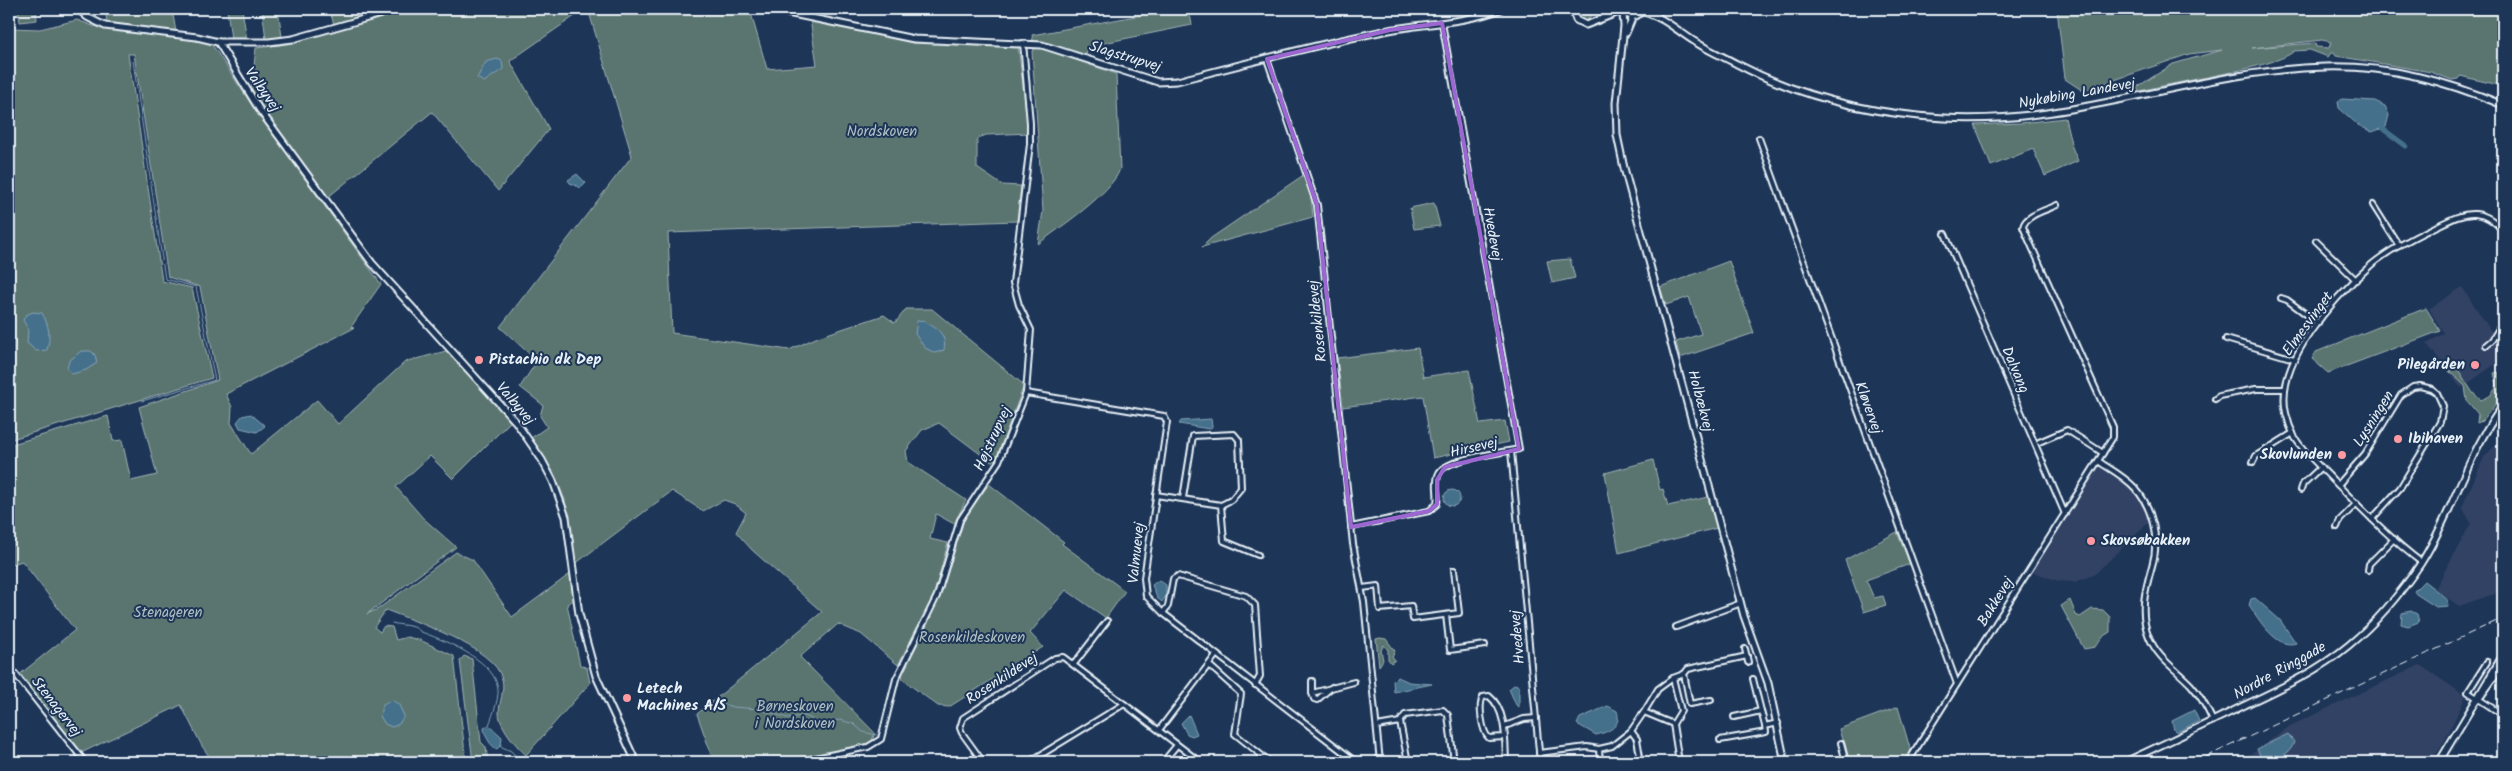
<svg xmlns="http://www.w3.org/2000/svg" width="2512" height="771" viewBox="0 0 2512 771" font-family="Kalam,sans-serif">
  <style>
    .built { fill: #314265 }
    .green { fill: #5a7470; stroke: #a1b2b4; fill-rule: evenodd }
    .water { fill: #45708b; stroke: #86a4b7 }
    .lines { fill: none; stroke-linecap: round; stroke-linejoin: round }
    .stream { stroke: #86a4b7; stroke-width: 1 }
    .canal { stroke: #45708b; stroke-width: 5 }
    .street-casing { stroke: #e8f1f8; stroke-width: 8 }
    .secondary-casing { stroke: #e8f1f8; stroke-width: 9 }
    .street { stroke: #1d3557; stroke-width: 4 }
    .secondary { stroke: #1d3557; stroke-width: 5 }
    .rail { stroke: #e8f1f8; stroke-width: 1; stroke-dasharray: 8 4; stroke-linecap: butt }
    .marked { fill: none; stroke: #9c67d0; stroke-width: 4; stroke-linejoin: round }
    .poi-dot { fill: #ff9aa2; stroke: #1d3557; stroke-width: 2 }
    .labels { text-anchor: middle; dominant-baseline: central; stroke-width: 4; stroke-linejoin: round; paint-order: stroke }
    .street-label { font-size: 15px; fill: #e8f1f8; stroke: #1d3557 }
    .park-label { font-size: 15px; fill: #afbfc2; stroke: #1d3557 }
    .poi-label { font-size: 15px; font-weight: bold; fill: #e8f1f8; stroke: #1d3557; text-anchor: start }
  </style>
  <rect width="100%" height="100%" fill="#1d3557"/>
  <filter id="ink" filterUnits="userSpaceOnUse"><feTurbulence type="fractalNoise" baseFrequency=".02" numOctaves="2"/><feDisplacementMap in="SourceGraphic" scale="10" xChannelSelector="R" yChannelSelector="G"/><feConvolveMatrix kernelMatrix="1 2 1 2 8 2 1 2 1" color-interpolation-filters="sRGB"/></filter>
  <g filter="url(#ink)">
    <g class="built">
      <path d="M2462 287 2503 349V359L2461 388 2427 344 2444 333 2429 309Z"/>
      <path d="M2503 437V591L2459 606 2435 589 2471 523 2462 507 2484 457Z"/>
      <path d="M2099 467 2131 488 2142 504 2149 522 2094 575 2075 582 2058 581 2033 572Z"/>
      <path d="M2420 665 2466 696 2445 740 2431 762H2240L2290 726Z"/>
    </g>
    <g class="green">
      <path d="M18 9H36L37 20 20 22Z"/>
      <path d="M105 9H172L176 32 107 22Z"/>
      <path d="M227 9H242L247 40 231 39Z"/>
      <path d="M262 9H278L282 37 266 39Z"/>
      <path d="M329 9H354L357 17 334 24Z"/>
      <path d="M414 9H581L582 11 510 61 549 129 498 191 432 112 327 198 251 91 256 48 280 45Z"/>
      <path d="M588 9 750 10 767 69 817 65 810 19 913 43 1018 46 1029 133 986 135 977 139V168L1002 185 1021 186 1017 221 668 233 672 333 789 350 818 337 884 315 895 323 906 309H932L1024 385 996 459 991 462 939 423 922 430 906 451 908 462 966 500 954 524 936 514 930 539 948 543 934 594 898 665 861 634 838 624 800 657 875 733 871 743 861 746 784 762H714L697 714 822 612 752 550 736 532 746 513 735 504 724 500 703 511 672 491 575 564 565 500 554 473 531 438 547 427 540 416 543 405 520 387 537 361 500 327 632 156Z"/>
      <path d="M1174 9H1189L1192 25 1089 46 1085 56 1033 41 1032 35Z"/>
      <path d="M1576 9H1601L1584 21 1578 16Z"/>
      <path d="M2057 9H2503V86L2460 76 2458 79 2452 80 2431 72 2336 56 2334 53H2331L2328 57 2310 50 2294 51C2277 68 2171 82 2141 91L2138 90 2137 87 2173 64 2222 50 2189 54 2083 91 2065 79ZM2322 40 2331 42 2329 48 2316 47 2315 43 2252 48Z"/>
      <path d="M77 20 93 26 211 43 255 110 381 284 351 327 354 328 226 394 232 407 231 423 251 454 317 400 338 424 405 362 446 351 511 421 453 479 430 456 396 487 423 518 456 547 367 614 378 609 456 552 473 560 512 617 570 574 574 600 567 604 580 665 587 668 590 683 526 755C517 747 499 726 499 713 499 702 505 691 502 679 495 647 413 621 386 610L374 627 380 632 384 626 392 627 396 640 407 637 420 640 454 656 466 762H213L202 746 181 705 81 753 19 675 75 630 22 561 9 565V445L108 416 113 441 122 440 131 481 157 475 139 407 218 380 200 287 168 277 134 54H128L162 281 192 288 212 378 9 440V28L40 29Z"/>
      <path d="M1036 48H1042L1116 74 1120 169C1112 193 1059 228 1038 244L1043 211 1032 51Z"/>
      <path d="M2065 118 2072 147 2078 161 2045 176 2033 149 1991 166 1975 125 2021 123Z"/>
      <path d="M1305 174 1311 197 1313 217 1202 247 1211 238Z"/>
      <path d="M1434 203 1440 226 1414 229 1410 208Z"/>
      <path d="M1570 259 1575 278 1552 283 1547 261Z"/>
      <path d="M1729 261 1754 333 1680 358 1676 342 1701 334 1689 297 1666 305 1660 287Z"/>
      <path d="M2426 308 2440 331 2328 373 2312 359 2316 352Z"/>
      <path d="M1418 348 1423 377 1469 370 1480 424 1505 421 1509 442 1433 458 1423 396 1343 407 1337 358Z"/>
      <path d="M2457 368 2473 393 2481 400 2490 396 2497 385 2494 373 2498 372C2509 394 2495 404 2482 421L2477 423 2478 414 2467 401 2465 386 2449 371Z"/>
      <path d="M1653 460 1660 490 1663 489 1668 506 1708 497 1717 528 1619 553 1605 473Z"/>
      <path d="M989 484 1064 542 1062 544 1125 591 1106 618 1066 590 1030 633 1043 647 949 707 938 706 902 679 903 673 928 623 945 581 965 517Z"/>
      <path d="M1897 532 1910 564 1866 580 1874 598 1883 596 1886 605 1864 612 1845 560Z"/>
      <path d="M2070 600 2076 615 2080 617 2092 609 2103 610 2110 617V632L2102 637 2095 647 2084 649 2061 606Z"/>
      <path d="M1380 638 1386 639 1395 651 1392 656 1395 660 1391 663 1388 659V650L1384 645 1381 650 1383 660 1379 666 1376 639Z"/>
      <path d="M464 656 472 659 481 742 486 747 488 762H473L460 661Z"/>
      <path d="M1898 707 1911 752 1899 762H1848L1839 729Z"/>
    </g>
    <g class="water">
      <path d="M497 59 502 61 503 69 484 82 477 78 486 62Z"/>
      <path d="M2342 99 2375 101 2385 106 2389 115 2386 127 2372 132 2358 125 2339 108 2338 101Z"/>
      <path d="M577 174 586 183 581 188 570 183 568 180Z"/>
      <path d="M33 312 42 313C49 325 51 337 47 350L36 351 27 343 28 329 23 320 26 315Z"/>
      <path d="M923 320C936 329 947 332 944 350L935 353 925 348 915 334 917 321Z"/>
      <path d="M81 351H91L95 355 97 363 86 370 72 374 67 368 69 361Z"/>
      <path d="M251 414 265 426 257 432 240 428 237 422 242 416Z"/>
      <path d="M1211 419 1212 427 1209 429 1179 424 1181 421Z"/>
      <circle cx="1452" cy="498" r="8"/>
      <path d="M1159 580 1166 585V596L1162 602 1157 598 1152 585Z"/>
      <path d="M2424 581 2447 599 2448 606 2436 607 2416 594 2414 591Z"/>
      <path d="M2255 598 2280 620 2296 643C2276 650 2258 618 2249 605L2251 599Z"/>
      <path d="M2411 611 2417 614 2419 622 2408 626 2401 624 2402 613Z"/>
      <path d="M1398 677 1409 682 1432 684 1394 692 1393 681Z"/>
      <path d="M1515 684 1519 686V707L1516 705 1509 689Z"/>
      <path d="M392 700 399 705 404 716 399 724 392 727 385 724 380 716 383 705Z"/>
      <path d="M1608 706 1617 711C1622 726 1609 732 1596 735L1577 724 1580 718Z"/>
      <path d="M2194 710 2199 721 2177 732 2174 730 2172 721Z"/>
      <path d="M1189 715 1197 734 1192 736 1187 734 1181 723Z"/>
      <path d="M489 725 502 737 501 745 497 749C491 747 484 735 484 728Z"/>
      <path d="M2288 734 2294 742C2291 755 2274 762 2263 762L2257 749Z"/>
    </g>
    <g class="lines">
      <g class="stream">
        <path d="M133 61 165 279 196 287 215 380 142 401"/>
        <path d="M392 623C399 625 407 625 414 627 418 629 420 632 424 633 446 641 490 659 497 684 501 695 493 714 489 725"/>
        <path d="M716 702 733 707 759 709 787 718 805 716 812 719"/>
        <path d="M827 722 840 720 854 724 863 732 877 735"/>
        <path d="M500 746 511 751 522 762"/>
      </g>
      <path class="canal" d="M2383 129 2406 146"/>
      <defs>
        <g id="street">
          <path d="M1267 59 1317 205 1353 544 1364 602 1380 762"/>
          <path d="M1759 138 1957 684"/>
          <path d="M2373 205 2399 246"/>
          <path d="M1945 234 2065 514"/>
          <path d="M2316 241 2356 280"/>
          <path d="M2281 298 2287 300 2318 323"/>
          <path d="M2226 339 2294 359"/>
          <path d="M2486 345 2492 340 2503 322"/>
          <path d="M1026 393 1164 416 1167 422 1144 578 1146 596 1163 613 1356 762"/>
          <path d="M2215 399 2219 396 2256 389H2285"/>
          <path d="M2039 442 2067 430 2103 453"/>
          <path d="M1511 451 1540 762"/>
          <path d="M2098 461C2110 469 2125 477 2135 488 2153 508 2160 540 2152 566 2145 590 2139 613 2149 637 2158 659 2176 669 2191 685 2201 696 2207 708 2213 721"/>
          <path d="M2253 462 2256 456 2293 433"/>
          <path d="M2338 485 2365 454 2401 395 2413 387 2420 386 2432 389 2437 393 2443 406 2440 422 2400 488 2372 519"/>
          <path d="M2301 490 2303 484 2321 467"/>
          <path d="M1156 495 1221 505 1224 541 1258 555"/>
          <path d="M1183 498 1193 436 1234 434 1239 440 1241 488 1231 500 1221 505"/>
          <path d="M1351 527 1429 511 1437 504C1439 494 1434 483 1439 473 1446 458 1502 453 1519 449L1442 23"/>
          <path d="M2337 527 2340 520 2357 503"/>
          <path d="M2421 562C2389 538 2361 508 2333 480 2320 466 2305 454 2295 438 2291 430 2288 422 2286 413 2274 362 2336 296 2371 265 2389 250 2412 238 2433 228 2446 222 2461 213 2475 214 2488 215 2496 222 2503 231"/>
          <path d="M2368 570 2369 564 2394 539"/>
          <path d="M1362 588 1378 586 1380 609 1411 606 1413 619 1459 613 1454 570"/>
          <path d="M1163 613 1168 606 1173 579 1178 576 1246 596 1255 605 1260 676 1255 685"/>
          <path d="M1446 615 1450 650 1485 645"/>
          <path d="M1676 627 1741 603"/>
          <path d="M1745 649 1748 662"/>
          <path d="M2487 662 2468 692 2503 715"/>
          <path d="M1074 664 1107 621"/>
          <path d="M1209 665 1241 694 1235 734 1270 762"/>
          <path d="M9 666 85 762"/>
          <path d="M1684 674 1690 704 1711 700"/>
          <path d="M1673 678 1684 674 1688 669 1747 656"/>
          <path d="M1753 679 1761 711"/>
          <path d="M1312 681V693L1354 682"/>
          <path d="M1312 693 1314 699 1317 700 1332 687"/>
          <path d="M1734 717 1761 711 1765 726 1778 723"/>
          <path d="M1400 722 1408 762"/>
          <path d="M1673 724 1679 762"/>
          <path d="M1377 726 1400 722 1405 715 1443 710 1448 715 1454 762"/>
          <path d="M1505 726 1524 719 1536 718"/>
          <path d="M1159 730 1216 655"/>
          <path d="M1631 731 1637 739 1641 762"/>
          <path d="M1504 737 1489 738C1482 732 1478 705 1483 697L1489 696C1507 710 1505 742 1506 762"/>
          <path d="M1720 740 1766 732 1765 726"/>
          <path d="M1841 743 1846 762"/>
          <path d="M1599 749 1600 762"/>
          <path d="M1539 753 1587 747 1599 749 1612 746 1631 731 1644 712 1673 724 1681 711 1673 678 1658 689 1644 712"/>
          <path d="M796 762 868 747 881 739 896 679 937 596 960 520 999 461 1026 393 1031 330 1019 305 1013 283 1030 144V123L1023 43"/>
          <path d="M983 762 962 733 960 728 963 718 1055 658 1063 657 1200 762"/>
          <path d="M1029 762 1124 704"/>
          <path d="M1163 762 1177 745"/>
          <path d="M1908 762 2113 437V427L2023 227C2025 215 2047 210 2057 205"/>
        </g>
        <g id="secondary">
          <path d="M78 9 87 17 105 26 197 37 218 42H269L293 39 399 9"/>
          <path d="M768 9 914 39 1042 45 1158 82 1177 81C1247 63 1318 44 1389 30 1426 23 1465 23 1501 9"/>
          <path d="M1572 9 1576 20 1586 25 1619 12"/>
          <path d="M1651 9 1658 16"/>
          <path d="M1643 12C1663 16 1680 33 1697 43 1710 51 1724 57 1737 64 1800 97 1873 114 1944 118 2074 126 2196 70 2325 67 2388 65 2446 81 2503 105"/>
          <path d="M1622 14 1636 16 1646 9"/>
          <path d="M1623 15 1624 26 1616 103 1617 135 1624 168 1744 616 1768 683 1785 762"/>
          <path d="M1626 33 1633 16"/>
          <path d="M218 42 259 109 372 263 516 422 542 460 553 481 566 517 579 614 596 676 636 762"/>
          <path d="M2480 697 2503 665"/>
          <path d="M2125 762C2165 743 2205 725 2245 705 2281 688 2318 671 2349 645 2377 622 2401 593 2421 563 2453 513 2467 453 2503 406"/>
          <path d="M2439 762 2503 655"/>
        </g>
      </defs>
      <use href="#street" class="street-casing"/>
      <use href="#secondary" class="secondary-casing"/>
      <use href="#street" class="street"/>
      <use href="#secondary" class="secondary"/>
      <path class="rail" d="M2195 762 2503 618"/>
    </g>
  </g>
  <path class="marked" d="M1442 23 1519 449 1445 467 1437 480V504L1429 511 1351 527 1317 205 1267 59 1390 30Z"/>
  <g class="poi-dot">
    <circle cx="479" cy="360" r="5"/>
    <circle cx="2475" cy="365" r="5"/>
    <circle cx="2398" cy="439" r="5"/>
    <circle cx="2342" cy="455" r="5"/>
    <circle cx="2091" cy="541" r="5"/>
    <circle cx="627" cy="698" r="5"/>
  </g>
  <g class="labels">
    <g class="street-label">
      <text transform="translate(1125 57) rotate(17)">Slagstrupvej</text>
      <text transform="translate(262 90) rotate(55)">Valbyvej</text>
      <text transform="translate(2077 94) rotate(-10)">Nykøbing Landevej</text>
      <text transform="translate(1492 234) rotate(80)">Hvedevej</text>
      <text transform="translate(1318 321) rotate(-96)">Rosenkildevej</text>
      <text transform="translate(2308 324) rotate(-54)">Elmesvinget</text>
      <text transform="translate(2015 370) rotate(67)">Dalvang</text>
      <text transform="translate(1700 401) rotate(75)">Holbækvej</text>
      <text transform="translate(515 404) rotate(49)">Valbyvej</text>
      <text transform="translate(1868 408) rotate(70)">Kløvervej</text>
      <text transform="translate(2374 419) rotate(-58)">Lysningen</text>
      <text transform="translate(993 439) rotate(-65)">Højstrupvej</text>
      <text transform="translate(1474 448) rotate(-13)">Hirsevej</text>
      <text transform="translate(1137 553) rotate(-84)">Valmuevej</text>
      <text transform="translate(1996 602) rotate(-58)">Bakkevej</text>
      <text transform="translate(1518 637) rotate(-95)">Hvedevej</text>
      <text transform="translate(2280 671) rotate(-29)">Nordre Ringgade</text>
      <text transform="translate(1002 679) rotate(-33)">Rosenkildevej</text>
      <text transform="translate(56 707) rotate(52)">Stenagervej</text>
    </g>
    <g class="park-label">
      <text x="882" y="132">Nordskoven</text>
      <text x="168" y="613">Stenageren</text>
      <text x="972" y="638">Rosenkildeskoven</text>
      <text x="795" y="707">Børneskoven<tspan x="795" dy="17">i Nordskoven</tspan></text>
    </g>
    <g class="poi-label">
      <text x="489" y="360">Pistachio dk Dep</text>
      <text x="2465" y="365" text-anchor="end">Pilegården</text>
      <text x="2408" y="439">Ibihaven</text>
      <text x="2332" y="455" text-anchor="end">Skovlunden</text>
      <text x="2101" y="541">Skovsøbakken</text>
      <text x="637" y="689">Letech<tspan x="637" dy="17">Machines A/S</tspan></text>
    </g>
  </g>
  <rect width="2512" height="771" fill="none" stroke="#1d3557" stroke-width="30"/>
  <rect x="15" y="15" width="2482" height="741" fill="none" stroke="#e8f1f8" stroke-width="2" filter="url(#ink)"/>
</svg>
